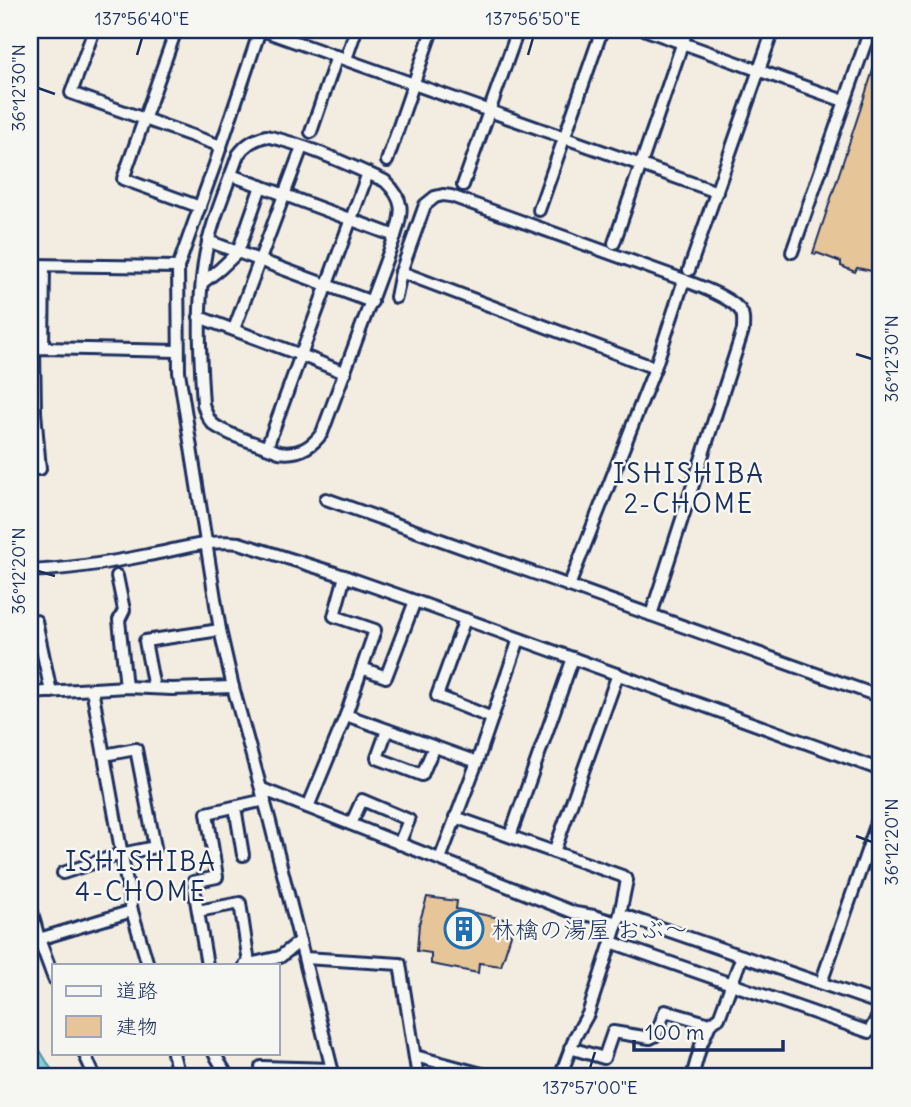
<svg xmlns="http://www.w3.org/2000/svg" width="911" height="1107" viewBox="0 0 911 1107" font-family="Delius,'Klee One',sans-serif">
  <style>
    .water { fill: #80d1d7; stroke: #5890a7; stroke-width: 2 }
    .building { fill: #e6c598; stroke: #1b2f5e; stroke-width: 2 }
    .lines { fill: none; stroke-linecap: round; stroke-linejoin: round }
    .minor-casing { stroke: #1b2f5e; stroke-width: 16 }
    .minor { stroke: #f6f6f2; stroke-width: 10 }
    .ticks { fill: none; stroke: #1b2f5e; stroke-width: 2.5 }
    .labels { text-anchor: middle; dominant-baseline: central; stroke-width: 5; stroke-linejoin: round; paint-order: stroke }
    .poi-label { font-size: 24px; fill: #1b2f5e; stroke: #f6f6f2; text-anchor: start }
    .neighbourhood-label { font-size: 26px; letter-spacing: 2px; fill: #1b2f5e; stroke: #f6f6f2 }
    .neatline { fill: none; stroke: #1b2f5e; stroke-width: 2.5 }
    .ticks-label { font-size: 18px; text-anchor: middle; fill: #1b2f5e }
  </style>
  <rect width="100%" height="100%" fill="#f3ece0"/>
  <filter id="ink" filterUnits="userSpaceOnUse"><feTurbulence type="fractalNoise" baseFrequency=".0143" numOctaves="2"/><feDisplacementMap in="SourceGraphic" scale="14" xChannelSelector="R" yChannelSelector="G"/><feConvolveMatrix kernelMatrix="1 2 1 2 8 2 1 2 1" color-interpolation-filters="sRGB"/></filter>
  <g filter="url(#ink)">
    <path class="water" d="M30 1034 56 1077H30Z"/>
    <g class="building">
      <path d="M881 46V273L857 268 855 272 841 266V262L817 253 816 254 813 253Z"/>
      <path d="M427 897 457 901 456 909 504 919 511 935 501 966 479 963 478 973 431 964V953L417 951 419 924Z"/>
    </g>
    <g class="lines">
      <defs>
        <g id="minor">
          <path d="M94 30 71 93 221 146"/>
          <path d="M176 30 123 179 200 207"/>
          <path d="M260 30 215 164 178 267 179 372 220 630 233 687 269 818 334 1077"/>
          <path d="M262 30 717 192"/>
          <path d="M646 30 844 101"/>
          <path d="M346 59 356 30"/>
          <path d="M311 132 337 56"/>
          <path d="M266 136C307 145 347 164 385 181 405 200 403 212 395 236L322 433C311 448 298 455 279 452 262 445 226 435 213 424 207 418 205 411 203 404 200 357 197 310 204 263 209 227 226 190 238 155 246 144 253 140 266 136Z"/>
          <path d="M387 161 432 30"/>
          <path d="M231 175 395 236"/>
          <path d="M463 185 518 30"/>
          <path d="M539 210 602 30"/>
          <path d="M208 241 372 302"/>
          <path d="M614 243 687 30"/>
          <path d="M792 252 870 30"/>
          <path d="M30 265 178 267"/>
          <path d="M689 270 773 30"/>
          <path d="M401 272 655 368"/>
          <path d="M202 283 220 269 238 252 261 186"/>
          <path d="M396 297 401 272 425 205 435 197 443 195 451 196 684 280C700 287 734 298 742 313 744 318 743 324 743 330L651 615"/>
          <path d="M199 317 301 355 345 373"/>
          <path d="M234 329 302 147"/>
          <path d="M43 348 44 266"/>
          <path d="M267 447 368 173"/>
          <path d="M30 469H40L35 412 34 349 43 348 178 351"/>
          <path d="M326 499 881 697"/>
          <path d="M30 571C69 569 109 563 148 555 177 550 209 539 239 543L335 573 415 601 881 770"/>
          <path d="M117 576 124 610 119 620 126 687"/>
          <path d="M569 586 655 368 684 280"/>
          <path d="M465 619 437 696 492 718"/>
          <path d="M30 621H36L51 692"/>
          <path d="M362 668 386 677 415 601"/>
          <path d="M154 688 145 641 220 630"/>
          <path d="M30 693 126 687 172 689 233 687"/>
          <path d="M346 715 477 762"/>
          <path d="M387 730 377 758 422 775 434 747"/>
          <path d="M262 789 575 913 594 916 617 923"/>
          <path d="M235 807 243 855"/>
          <path d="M308 807 346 715 375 630 334 616 345 576"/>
          <path d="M455 817 622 876 627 880 620 914 588 1014 575 1037 560 1077"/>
          <path d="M351 824 362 800 409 820 399 844"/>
          <path d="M510 836 573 658"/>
          <path d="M554 852 618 674"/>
          <path d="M440 859 477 762 519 639"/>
          <path d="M63 873 121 854 155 847 136 749 104 755"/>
          <path d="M30 905 39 939 54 979"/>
          <path d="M132 911 148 965"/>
          <path d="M198 911 240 903 249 963"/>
          <path d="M620 914 881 1004"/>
          <path d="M39 939 132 911 92 689"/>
          <path d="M611 942 869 1032 881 1011"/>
          <path d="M305 958 400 964 418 1077"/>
          <path d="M207 965 193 882 217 877 207 813 265 800"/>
          <path d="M245 965 280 957 300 941"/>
          <path d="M821 983 881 811"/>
          <path d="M570 1048 604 1058 613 1032 650 1038 656 1035 665 1011 710 1024"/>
          <path d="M84 1053 95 1077"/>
          <path d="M173 1053 179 1077"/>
          <path d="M214 1053 228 1077"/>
          <path d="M415 1056 493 1077"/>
          <path d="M261 1067 332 1069"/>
          <path d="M692 1077 701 1045 710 1024 719 1018 742 956"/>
        </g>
      </defs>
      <use href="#minor" class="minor-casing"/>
      <use href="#minor" class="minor"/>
    </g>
  </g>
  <path class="ticks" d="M137 55 142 38M528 55 533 38M38 88 55 94M856 354 872 359M38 571 55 576M856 836 872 842M590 1068 595 1052"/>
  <defs>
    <symbol id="building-ring" viewBox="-11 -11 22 22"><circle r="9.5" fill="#f6f6f2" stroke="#1f6fb2" stroke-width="1.5"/><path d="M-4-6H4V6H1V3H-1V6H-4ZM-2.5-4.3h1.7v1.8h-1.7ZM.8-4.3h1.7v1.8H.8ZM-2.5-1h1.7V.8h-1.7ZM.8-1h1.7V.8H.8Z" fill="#1f6fb2"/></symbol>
  </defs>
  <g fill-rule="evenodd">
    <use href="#building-ring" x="442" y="907" width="44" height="44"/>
  </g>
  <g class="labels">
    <g class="poi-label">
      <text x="491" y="929">林檎の湯屋 おぶ～</text>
    </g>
    <g class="neighbourhood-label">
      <text x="689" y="473">ISHISHIBA<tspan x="689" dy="30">2-CHOME</tspan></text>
      <text x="141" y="861">ISHISHIBA<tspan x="141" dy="30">4-CHOME</tspan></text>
    </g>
  </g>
  <rect width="911" height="1107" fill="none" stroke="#f6f6f2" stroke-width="77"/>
  <rect x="52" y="964" width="228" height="91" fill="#f6f6f2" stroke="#9ea6b7" stroke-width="2"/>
  <rect x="66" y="986" width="35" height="10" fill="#f6f6f2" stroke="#9ea6b7" stroke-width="2"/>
  <text x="116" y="998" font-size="21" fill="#1b2f5e">道路</text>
  <rect x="66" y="1016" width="35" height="21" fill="#e6c598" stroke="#9ea6b7" stroke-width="2"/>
  <text x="116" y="1034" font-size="21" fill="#1b2f5e">建物</text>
  <path d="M634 1040v10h149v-10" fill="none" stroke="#1b2f5e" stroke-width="3.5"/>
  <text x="645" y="1040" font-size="21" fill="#1b2f5e" stroke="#f6f6f2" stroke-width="5" paint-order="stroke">100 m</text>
  <rect x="38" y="38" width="834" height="1030" class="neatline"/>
  <g class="ticks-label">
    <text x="142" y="25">137°56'40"E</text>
    <text x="533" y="25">137°56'50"E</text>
    <text transform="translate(19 88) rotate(-90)" y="6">36°12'30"N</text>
    <text transform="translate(892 359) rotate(-90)" y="6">36°12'30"N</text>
    <text transform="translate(19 571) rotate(-90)" y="6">36°12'20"N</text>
    <text transform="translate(892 842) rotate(-90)" y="6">36°12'20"N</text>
    <text x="590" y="1094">137°57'00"E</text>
  </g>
</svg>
